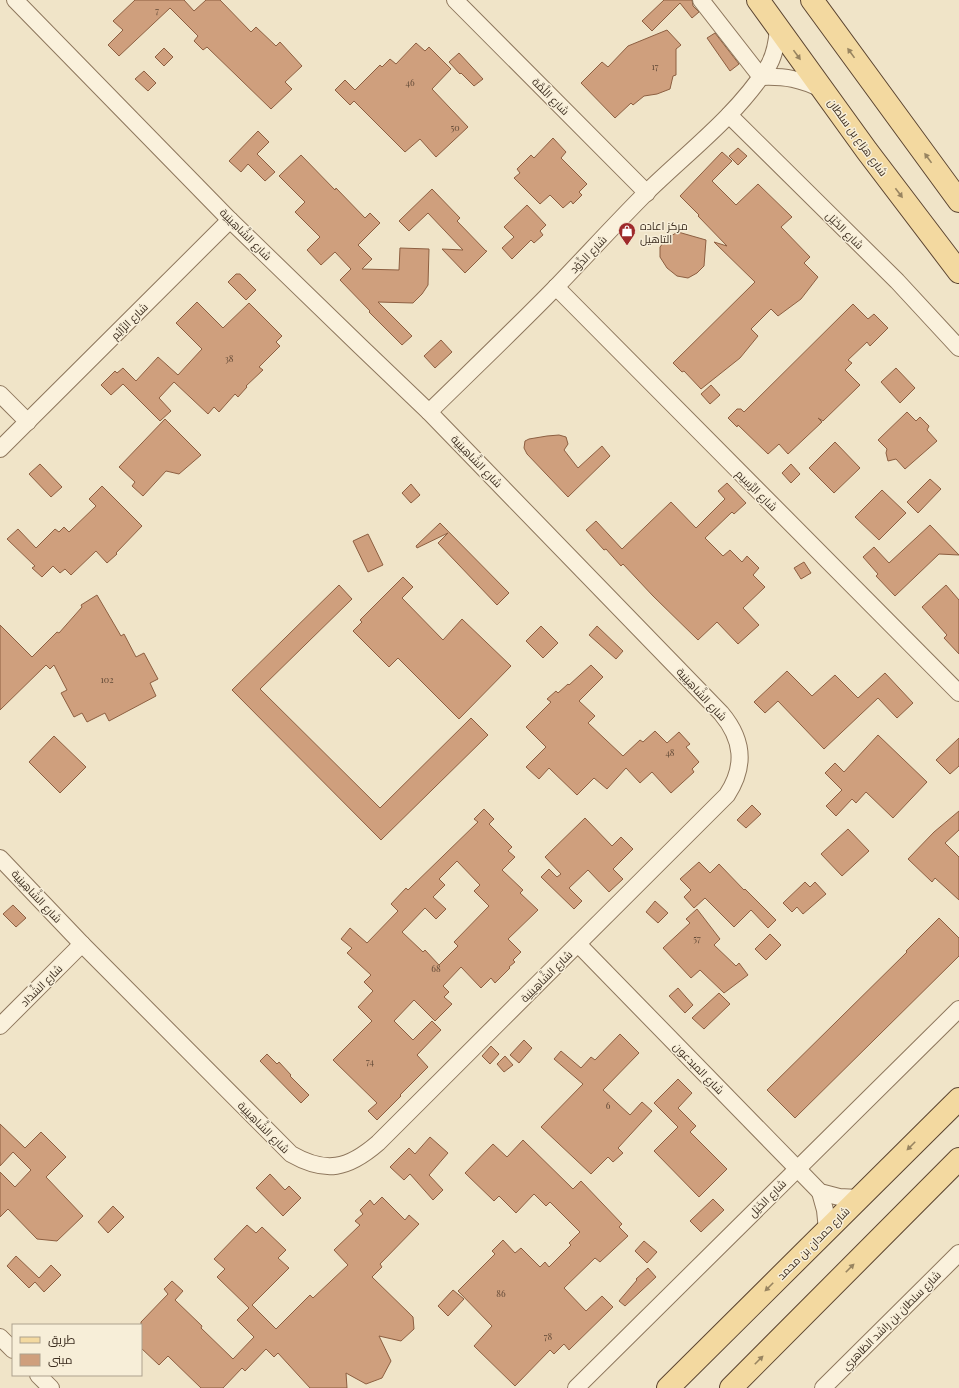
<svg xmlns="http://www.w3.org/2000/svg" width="959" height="1388" viewBox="0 0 959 1388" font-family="'Playfair Display',Cairo,serif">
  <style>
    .building { fill: #cf9f7d; stroke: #8d5f41; fill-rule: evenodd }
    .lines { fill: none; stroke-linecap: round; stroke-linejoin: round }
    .minor-casing { stroke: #8d765c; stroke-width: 18 }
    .primary-casing { stroke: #5b4430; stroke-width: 24 }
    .minor { stroke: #faf1dc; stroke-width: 16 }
    .primary { stroke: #f3d9a0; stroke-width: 22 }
    .oneway { fill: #988460 }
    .labels { text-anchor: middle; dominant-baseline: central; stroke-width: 3; stroke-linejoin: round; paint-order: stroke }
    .number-label { font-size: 9px; fill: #624a37 }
    .street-label { font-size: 11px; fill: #3d2e20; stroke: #f7eed8 }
    .poi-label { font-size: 11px; fill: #3d2e20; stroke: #f7eed8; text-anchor: start }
  </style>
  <rect width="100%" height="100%" fill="#f0e4c8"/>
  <g class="building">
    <path d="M135 0H184L194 11 206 0H220L251 32 256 27 276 46 280 42 302 66 285 82 292 89 271 109 207 47 203 50 194 41 198 36 170 8 119 56 108 45 123 30 113 21Z"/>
    <path d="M664 0H692L693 6 699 12 692 18 680 3 652 31 642 21Z"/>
    <path d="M667 30 681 45 676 49V75L673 76 670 89 657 94 644 96 633 105 631 103 615 118 581 83 602 62 608 67 628 46Z"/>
    <path d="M715 33 739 64 730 71 707 38Z"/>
    <path d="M416 43 425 51 429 47 451 69 432 89 468 127 436 157 420 139 405 152 354 101 350 105 335 90 345 80 355 90 380 65 382 67 390 59 396 64Z"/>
    <path d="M164 48 173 57 164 66 155 57Z"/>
    <path d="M459 53 483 79 474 86 461 73 460 74 449 62Z"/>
    <path d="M144 71 156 83 148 91 135 79Z"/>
    <path d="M258 131 269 142 257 154 275 172 265 181 248 164 241 172 229 161Z"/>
    <path d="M553 138 566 152 561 158 587 184 579 192 582 195 573 204 571 201 563 208 550 195 540 204 514 178 520 173 517 169 531 155 534 158Z"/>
    <path d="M738 148 747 156 738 165 729 156Z"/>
    <path d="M722 152 732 161 712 181 736 205 758 184 792 217 781 227 810 257 804 263 818 277 801 299 778 316 771 309 751 329 758 336 740 358 701 389 684 371 682 372 673 363 755 282 714 242 727 246 698 216 699 215 680 196Z"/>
    <path d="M301 155 335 190 336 188 365 218 370 213 380 223 358 245 372 259 362 269 399 270 400 248 429 249 428 285 422 294 413 303 378 302 412 336 402 345 369 312 370 311 340 280 351 269 335 252 321 265 307 250 320 237 295 212 305 202 279 176Z"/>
    <path d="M432 189 460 218 457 221 486 251H487L465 273 442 249 463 250 428 213 409 231 399 221Z"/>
    <path d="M527 205 546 225 540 231 543 235 534 243 531 240 512 259 502 248 514 237 504 227Z"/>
    <path d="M678 232 706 240 704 266 697 273 688 278 677 276 667 268 660 257V247L667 238Z"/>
    <path d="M236 274H240L256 290 246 300 228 282Z"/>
    <path d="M197 302 223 328 249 303 282 336 276 342 280 346 259 367 263 370 246 386 247 387 238 397 235 394 219 412 214 407 208 414 174 382 159 398 171 411 160 421 123 384 111 395 101 385 115 371 117 373 123 368 136 381 158 357 178 375 202 349 176 323Z"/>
    <path d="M853 304 868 319 874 314 888 328 870 346 867 342 848 360 852 363 845 370 860 385 823 421 818 418 822 422 788 454 779 444 768 454 738 425 737 427 728 418 737 409H741L744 412Z"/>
    <path d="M441 340 452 352 435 368 424 356Z"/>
    <path d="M896 368 915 388 900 403 881 382Z"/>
    <path d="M711 385 720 395 710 404 701 394Z"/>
    <path d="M907 412 916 421 920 417 929 426 927 430 937 441 905 469 896 459 888 461 886 453 887 449 878 440Z"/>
    <path d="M165 419 201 455 179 474 166 471 143 496 132 486 135 482 119 467Z"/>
    <path d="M559 435 566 437 568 444 564 450 578 468 602 446 610 456 568 497 527 454 524 448 525 441 529 439 547 436Z"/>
    <path d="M835 442 860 468 834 493 809 468Z"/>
    <path d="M40 464 62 487 51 497 29 474Z"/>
    <path d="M791 464 800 474 791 483 782 473Z"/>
    <path d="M930 479 941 489 918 513 907 502Z"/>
    <path d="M727 483 746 503 734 514 732 512 705 538 723 556 730 550 742 562 747 556 759 568 753 575 765 587 743 608 759 625 738 644 717 622 698 640 653 596 623 564 621 566 606 549 604 550 586 530 596 521 622 549 671 502 696 528 725 499 718 491Z"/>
    <path d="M411 484 420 495 411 503 402 493Z"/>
    <path d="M102 486 142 526 116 553 117 554 107 563 96 551 71 575 65 569 60 573 53 566 42 577 32 568 35 566 7 539 18 529 36 548 55 529 59 532 64 527 69 532 96 506 89 499Z"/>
    <path d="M882 490 906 513 879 540 855 517Z"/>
    <path d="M440 523 509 593 497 605 438 543 448 533 417 548 416 546Z"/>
    <path d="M930 525 959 555 939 554 895 596 876 576 878 574 863 557 874 547 889 563Z"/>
    <path d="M368 534 383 565 368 572 353 541Z"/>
    <path d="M804 562 811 573 801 579 794 568Z"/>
    <path d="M403 577 413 587 402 598 443 640 462 619 511 666 459 719 398 658 389 667 353 631 362 622 360 620Z"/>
    <path d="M339 585 352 599 260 689 380 808 471 718 488 735 381 840 232 690Z"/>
    <path d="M946 585 959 600V654L944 638 947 635 922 607Z"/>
    <path d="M97 595 121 636 124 634 136 657 144 653 158 679 150 683 156 696 109 721 105 713 87 722 82 713 74 717 61 693 67 690 54 665 50 669 46 665 0 710V625L32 657 57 632 59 633 82 607 81 605Z"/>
    <path d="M541 626 558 643 543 658 526 641Z"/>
    <path d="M597 626 623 651 616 659 589 635Z"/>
    <path d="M591 665 603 677 579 701 595 716 588 723 623 756 640 740 643 742 655 731 667 743 679 732 690 744 686 747 699 762 692 769 694 772 671 793 652 772 640 783 626 768 607 789 594 778 577 795 549 768 539 779 526 767 546 747 526 727 551 702 547 699 556 691 558 693 568 684 569 685Z"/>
    <path d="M787 671 812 696 835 675 858 698 885 673 913 703 897 718 878 698 824 749 778 701 765 713 754 702Z"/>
    <path d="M878 735 927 782 893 818 866 792 856 803 852 799 836 816 826 806 842 790 825 773 835 763 844 772Z"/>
    <path d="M54 736 86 767 60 793 29 762Z"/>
    <path d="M959 738V766L950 774 936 760Z"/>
    <path d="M752 805 761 814 746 828 737 820Z"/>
    <path d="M484 809 494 819 489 824 512 847 508 851 515 857 502 870 523 890 520 893 538 910 508 939 521 952 513 960 515 962 509 967 510 968 495 983 491 978 481 988 461 967 443 986 449 992 444 997 452 1004 435 1021 414 1000 394 1021 413 1040 432 1021 441 1030 417 1055 428 1067 400 1095 401 1096 377 1120 368 1111 377 1103 333 1060 372 1021 358 1007 373 991 364 982 371 975 347 953 352 948 341 939 350 928 367 943 398 911 391 904 406 888 408 890 478 822 474 819ZM457 861 480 885 474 891 489 906 454 942 458 946 439 965 425 950 423 952 402 932 425 908 436 919 446 909 433 897 445 885 439 879Z"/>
    <path d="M959 811V830L945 843 959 857V900L935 878 932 882 908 859 934 832Z"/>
    <path d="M585 818 612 846 621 837 633 849 613 869 623 879 609 892 588 870 569 888 582 901 574 909 541 877 549 869 557 877 561 874 545 857Z"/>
    <path d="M848 829 869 851 842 876 821 854Z"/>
    <path d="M699 862 710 873 719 864 744 890 745 889 776 920 768 928 751 910 734 927 705 898 694 908 684 897 691 890 680 879Z"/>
    <path d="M805 882 810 887 815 882 826 894 803 914 797 907 792 912 783 903Z"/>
    <path d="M655 901 668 913 658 923 646 912Z"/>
    <path d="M13 905 26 918 16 927 3 914Z"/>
    <path d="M697 909 720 939 714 945 736 966 739 963 748 975 724 993 700 970 691 978 663 948 690 923 686 919Z"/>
    <path d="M939 918 959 938V956L795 1118 767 1090 907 952 906 951Z"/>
    <path d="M770 934 781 945 766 960 755 949Z"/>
    <path d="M678 988 693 1005 685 1013 669 996Z"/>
    <path d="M719 993 730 1004 704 1029 692 1018Z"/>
    <path d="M620 1034 639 1053 603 1090 630 1115 642 1102 652 1111 618 1148 623 1153 613 1162 608 1157 591 1174 541 1127 583 1084 554 1059 561 1051 581 1068 591 1057 595 1060Z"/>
    <path d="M524 1040 532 1048 519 1063 510 1055Z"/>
    <path d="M491 1046 499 1054 490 1064 482 1056Z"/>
    <path d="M267 1054 277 1064 279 1062 291 1075 290 1076 309 1095 301 1103 260 1061Z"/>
    <path d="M505 1056 513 1065 504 1072 497 1064Z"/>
    <path d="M678 1079 692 1093 678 1108 696 1126 690 1132 727 1169 699 1197 654 1151 678 1127 654 1103Z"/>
    <path d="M0 1124 25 1148 41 1132 66 1157 46 1177 83 1216 57 1241 37 1239 8 1209 0 1217V1172L15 1187 31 1170 13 1152 0 1166Z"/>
    <path d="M430 1137 448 1153 429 1175 443 1190 433 1200 410 1174 404 1180 390 1167 409 1148 415 1154Z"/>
    <path d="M523 1140 573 1189 581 1181 622 1224 619 1227 628 1236 600 1262 595 1258 564 1288 586 1311 602 1296 613 1307 569 1350 564 1344 554 1354 550 1350 515 1386 474 1346 492 1326 458 1291 495 1254 492 1251 503 1240 515 1253 521 1248 540 1267 545 1262 549 1267 571 1245 569 1243 580 1232 550 1202 546 1206 534 1194 516 1213 499 1196 494 1201 465 1173 493 1144 507 1157Z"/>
    <path d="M270 1174 285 1190 289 1186 301 1198 283 1216 256 1188Z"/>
    <path d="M382 1197 405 1220 409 1215 419 1224 380 1264 382 1267 372 1277 413 1317 414 1329 401 1341 379 1336 391 1361 382 1378 366 1384 346 1373 347 1388H310L278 1353 274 1357 266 1349 245 1371 242 1368 223 1388H201L168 1356 159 1365 141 1348V1322L168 1294 164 1289 172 1281 183 1291 175 1300 202 1326 201 1328 233 1359 254 1337 237 1320 249 1308 217 1277 225 1269 214 1259 247 1225 256 1233 262 1227 286 1250 278 1258 289 1268 252 1305 276 1329 310 1295 313 1298 348 1265 334 1250 360 1225 355 1221 363 1214 360 1210 370 1200 374 1205Z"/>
    <path d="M713 1199 724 1210 701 1232 690 1221Z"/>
    <path d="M113 1206 124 1217 108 1233 98 1222Z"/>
    <path d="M644 1241 657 1252 647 1263 635 1251Z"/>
    <path d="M16 1256 39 1278 51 1265 61 1275 44 1292 35 1282 29 1288 7 1266Z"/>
    <path d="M648 1268 656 1277 625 1306 619 1301 637 1280 636 1279Z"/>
    <path d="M453 1290 464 1299 448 1316 438 1306Z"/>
  </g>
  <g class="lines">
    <defs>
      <g id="minor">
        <path d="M455 0 647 193"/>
        <path d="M701 0 761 77"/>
        <path d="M761 77C785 76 801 79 823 90"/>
        <path d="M729 115 897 281 959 348"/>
        <path d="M556 287 959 693"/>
        <path d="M0 394 28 422"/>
        <path d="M429 412C472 370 515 329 557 286 587 255 616 223 647 192 688 152 736 116 767 68 775 56 777 42 778 28"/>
        <path d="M0 449 230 220"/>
        <path d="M0 858 82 944 291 1154C326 1174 348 1169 378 1143L727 795C746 766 743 739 721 713L429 412 360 346 230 220 15 0"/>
        <path d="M578 944 820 1192 839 1197 859 1198"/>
        <path d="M0 1026 82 944"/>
        <path d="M820 1192 825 1210 827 1230"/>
        <path d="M0 1337 13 1350"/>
        <path d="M38 1375 51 1388"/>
        <path d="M576 1388 959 1009"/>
        <path d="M823 1388 959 1253"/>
      </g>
      <g id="primary">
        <path d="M758 0 867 151 959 272"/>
        <path d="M812 0 959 201"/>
        <path d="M668 1388 959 1099"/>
        <path d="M731 1388 959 1159"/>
      </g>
    </defs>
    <use href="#minor" class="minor-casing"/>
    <use href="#primary" class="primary-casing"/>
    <use href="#minor" class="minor"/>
    <use href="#primary" class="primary"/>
  </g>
  <defs><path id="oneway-solid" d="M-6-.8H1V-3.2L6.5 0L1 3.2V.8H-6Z"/></defs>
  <g class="oneway">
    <use href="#oneway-solid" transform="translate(851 53) rotate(-126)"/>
    <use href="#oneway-solid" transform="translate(797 55) rotate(54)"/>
    <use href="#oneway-solid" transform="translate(928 158) rotate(-126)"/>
    <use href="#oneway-solid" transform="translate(899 193) rotate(53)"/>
    <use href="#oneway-solid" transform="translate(911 1146) rotate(135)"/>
    <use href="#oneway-solid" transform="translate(850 1268) rotate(-45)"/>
    <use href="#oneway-solid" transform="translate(769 1287) rotate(135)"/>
    <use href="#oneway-solid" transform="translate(759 1360) rotate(-45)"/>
  </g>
  <defs>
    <symbol id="shop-pin" viewBox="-11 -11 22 30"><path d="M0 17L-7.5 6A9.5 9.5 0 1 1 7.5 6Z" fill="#9e2a2b" stroke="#f7eed8"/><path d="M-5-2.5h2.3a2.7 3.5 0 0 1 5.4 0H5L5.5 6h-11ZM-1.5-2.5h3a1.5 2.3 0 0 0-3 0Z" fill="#fff"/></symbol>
  </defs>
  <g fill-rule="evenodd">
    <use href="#shop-pin" x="617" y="221" width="20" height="27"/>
  </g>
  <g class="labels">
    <g class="number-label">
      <text x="157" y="10">7</text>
      <text x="655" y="66">17</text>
      <text x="410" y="82">46</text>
      <text x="455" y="127">50</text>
      <text x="229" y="358">38</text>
      <text x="107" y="679">102</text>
      <text x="670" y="752">48</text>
      <text x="697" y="938">57</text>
      <text x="436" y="968">68</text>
      <text x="370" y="1061">74</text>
      <text x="608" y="1105">6</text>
      <text x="501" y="1293">86</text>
      <text x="548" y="1336">78</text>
    </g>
    <g class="street-label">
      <text transform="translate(551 96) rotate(45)">شارع اللَّمَّة</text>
      <text transform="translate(858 137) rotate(54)">شارع هزاع بن سلطان</text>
      <text transform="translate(845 230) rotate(45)">شارع الخَيْل</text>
      <text transform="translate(246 234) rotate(45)">شارع الشَّاهِينِية</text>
      <text transform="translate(588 254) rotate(-46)">شارع الذَّوْد</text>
      <text transform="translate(129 321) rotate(-45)">شارع الرَّائِم</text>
      <text transform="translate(477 461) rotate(46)">شارع الشَّاهِينِية</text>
      <text transform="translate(757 490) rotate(45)">شارع الرَّسِيم</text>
      <text transform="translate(702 694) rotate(47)">شارع الشَّاهِينِية</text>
      <text transform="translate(37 896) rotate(47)">شارع الشَّاهِينِية</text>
      <text transform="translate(546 976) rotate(-45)">شارع الشَّاهِينِية</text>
      <text transform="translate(41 985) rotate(-45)">شارع الشِّدَاد</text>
      <text transform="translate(699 1068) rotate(46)">شارع المبدعون</text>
      <text transform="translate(264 1127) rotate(45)">شارع الشَّاهِينِية</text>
      <text transform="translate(767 1198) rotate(-45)">شارع الخَيْل</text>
      <text transform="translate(813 1243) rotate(-45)">شارع حمدان بن محمد</text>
      <text transform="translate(891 1320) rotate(-45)">شارع سلطان بن راشد الظاهري</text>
    </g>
    <g class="poi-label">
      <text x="640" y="225">مركز اعاده<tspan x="640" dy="13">التاهيل</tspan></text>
    </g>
  </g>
  <rect x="12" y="1324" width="130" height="52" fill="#f7eed8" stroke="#ada18e"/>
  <rect x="20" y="1337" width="20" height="6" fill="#f3d9a0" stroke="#ada18e"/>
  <text x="48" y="1344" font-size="12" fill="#3d2e20">طريق</text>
  <rect x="20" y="1354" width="20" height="12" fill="#cf9f7d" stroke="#ada18e"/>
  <text x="48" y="1364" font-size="12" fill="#3d2e20">مبنى</text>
</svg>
